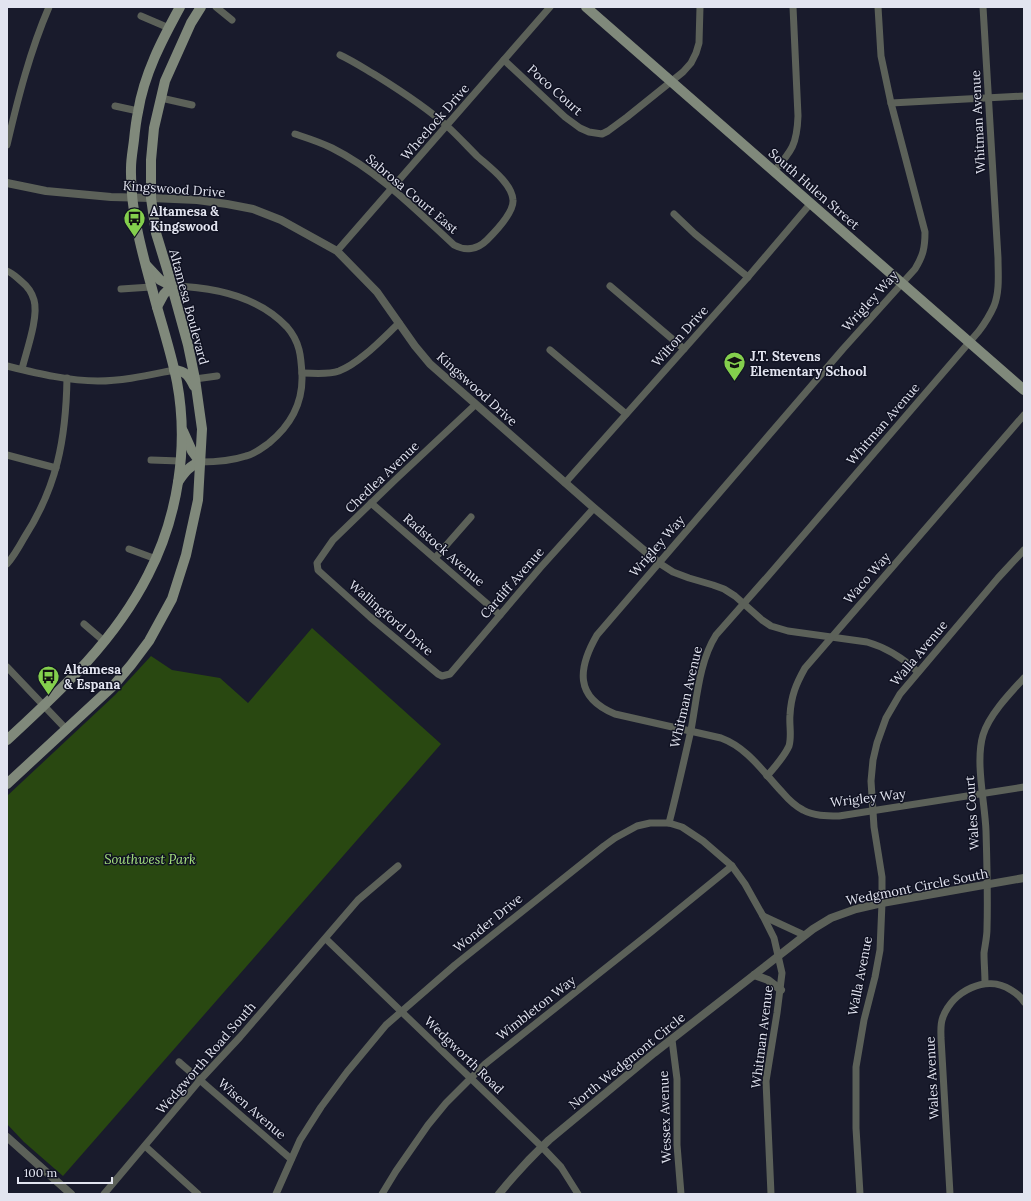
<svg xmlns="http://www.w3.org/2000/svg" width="1031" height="1201" viewBox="0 0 1031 1201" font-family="Lora,serif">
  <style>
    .green { fill: #294811 }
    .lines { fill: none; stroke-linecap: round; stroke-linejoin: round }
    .minor { stroke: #5c6159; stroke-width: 7 }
    .tertiary { stroke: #5c6159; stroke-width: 8 }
    .secondary { stroke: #80897b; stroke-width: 10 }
    .labels { text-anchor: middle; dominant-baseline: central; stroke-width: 3; stroke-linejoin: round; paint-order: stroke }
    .street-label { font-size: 13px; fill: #e2e4f0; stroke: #101222 }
    .poi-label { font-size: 13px; font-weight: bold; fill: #e2e4f0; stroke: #101222; text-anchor: start }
    .park-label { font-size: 13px; font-style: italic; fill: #a7e380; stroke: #101222 }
  </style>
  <rect width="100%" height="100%" fill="#191b2c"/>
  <path class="green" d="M312 628 441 744 63 1176 24 1142 7 1124V796L115 695 151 656 172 670 220 678 248 703Z"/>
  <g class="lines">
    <g class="minor">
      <path d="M216 7 232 20"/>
      <path d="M878 7 881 56 891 103 925 232C925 248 923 256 915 269L843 349 597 635C578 668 574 697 615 714L721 738C748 748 763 772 782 792 788 799 795 806 803 810 814 816 826 816 839 816L1024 787"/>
      <path d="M141 16 169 28"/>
      <path d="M504 60 565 117 580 128 589 132 602 134 608 131 627 117 683 72 691 63 696 53 699 43 700 7"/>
      <path d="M161 98 192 105"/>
      <path d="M891 103 1024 96"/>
      <path d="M115 106 138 111"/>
      <path d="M295 134C307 138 320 142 332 148 378 171 416 210 454 245 465 251 477 250 487 240 495 232 514 212 513 200 512 183 488 166 477 156 467 146 457 135 447 126 426 107 401 91 377 76 365 69 353 61 340 55"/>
      <path d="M7 145C18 98 30 51 49 7"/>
      <path d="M774 171C792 151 797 144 798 116L793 7"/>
      <path d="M674 214 695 234 748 277"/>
      <path d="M337 251 550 7"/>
      <path d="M7 271C13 273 17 278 22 282 27 286 32 293 34 300 39 317 26 352 22 369"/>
      <path d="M172 286C212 287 258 296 287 327 300 342 301 356 302 375 303 403 291 425 269 443 262 448 255 454 246 456 231 461 216 462 200 462"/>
      <path d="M610 286 684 349"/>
      <path d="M121 289 151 287"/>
      <path d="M550 350 626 414"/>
      <path d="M7 366C36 373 68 381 98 381 124 381 149 375 174 370"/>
      <path d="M302 373C314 373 327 375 339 371 360 363 383 338 399 323"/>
      <path d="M195 379 217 376"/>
      <path d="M475 405 395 480 333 540 317 563 318 570 320 572 370 617 438 674 442 676 450 674 540 568 594 508"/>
      <path d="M7 455 56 468"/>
      <path d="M151 460 180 461"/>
      <path d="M565 483 748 277 811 203"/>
      <path d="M371 503 500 615"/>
      <path d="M129 549 156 559"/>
      <path d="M435 558 471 517"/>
      <path d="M659 563 673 572 689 578 713 585 724 589 735 596 762 620 771 626 788 631 867 642C888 648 903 658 918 672"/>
      <path d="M7 564C14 556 19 547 24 538 57 487 66 439 67 378"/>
      <path d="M84 624 105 642"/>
      <path d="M7 667 67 730"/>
      <path d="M767 776C775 767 784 757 789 746 792 736 789 725 790 715 791 696 796 684 805 668L1024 415"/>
      <path d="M669 823C677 792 684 761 691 730 697 698 699 662 716 635L769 575 979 331C985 323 990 315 994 306 1000 291 998 273 998 258L983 7"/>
      <path d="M763 916 804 935"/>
      <path d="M326 939 542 1147 561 1167 578 1194"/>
      <path d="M985 983C985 973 984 963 984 953 985 945 987 937 987 929 988 896 987 864 986 831 985 803 975 762 983 735 989 715 1010 693 1024 678"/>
      <path d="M672 1040 677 1079V1145L681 1194"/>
      <path d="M179 1062 291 1159"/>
      <path d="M145 1146 198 1194"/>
      <path d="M104 1194 200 1080 240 1037 358 900 398 866"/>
      <path d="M276 1194 300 1140 321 1107 347 1072 386 1025 455 965 604 846 615 838 637 826 650 823H669L682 827 703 841 732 866 745 884 763 916 774 938 782 973 777 1013 766 1081 771 1194"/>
      <path d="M382 1194 396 1171 428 1125 446 1103 485 1064 651 932 732 866"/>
      <path d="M860 1194 856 1128V1067L864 1020 875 977 880 950 882 903V877L874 827 871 781 873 760 877 743 886 718 900 694 998 578 1024 550"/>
      <path d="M950 1194 941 1038C941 1031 940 1024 943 1017 953 991 986 974 1011 990 1016 993 1021 997 1024 1002"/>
    </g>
    <g class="tertiary">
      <path d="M7 183 46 191 111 197 151 198 197 200 227 204 253 209 281 220 337 251 377 292 415 346 430 364 594 508 659 563"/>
      <path d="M754 975 768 980 781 990"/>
      <path d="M7 1137 71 1194"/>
      <path d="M499 1194C515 1174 531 1157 549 1140L654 1053 813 929 831 918 856 909 882 903 1024 878"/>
    </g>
    <g class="secondary">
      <path d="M586 7 1024 390"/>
      <path d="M146 265 160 280 172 286 164 294 157 307"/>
      <path d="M174 370C186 371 189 376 194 386"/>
      <path d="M178 482C184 473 190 465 200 462L192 451 183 431"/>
      <path d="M7 740C61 690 114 642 148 575 178 517 189 446 177 382 172 357 164 331 157 307 145 262 130 216 131 168 131 159 133 149 134 140 135 130 136 121 138 112 144 74 162 40 180 7"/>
      <path d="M7 784 114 685 131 665 149 641 172 599 186 555 198 500 202 429 195 379 188 345 167 269 156 233 151 198V160L154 128 165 81 191 23 201 7"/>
    </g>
  </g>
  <defs>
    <symbol id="bus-pin" viewBox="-11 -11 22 30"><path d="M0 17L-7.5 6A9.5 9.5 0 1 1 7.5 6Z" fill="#84cf4d" stroke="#101222"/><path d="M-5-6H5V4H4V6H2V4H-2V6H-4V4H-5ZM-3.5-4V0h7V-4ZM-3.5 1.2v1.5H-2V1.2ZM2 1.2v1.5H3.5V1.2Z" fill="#111"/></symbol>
    <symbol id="school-pin" viewBox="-11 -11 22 30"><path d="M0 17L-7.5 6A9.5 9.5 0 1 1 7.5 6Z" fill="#84cf4d" stroke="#101222"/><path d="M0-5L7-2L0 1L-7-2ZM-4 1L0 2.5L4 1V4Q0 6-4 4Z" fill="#111"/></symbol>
  </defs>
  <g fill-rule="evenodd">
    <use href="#bus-pin" x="122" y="206" width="25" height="34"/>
    <use href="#school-pin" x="722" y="350" width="25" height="34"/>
    <use href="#bus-pin" x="36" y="664" width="25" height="34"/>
  </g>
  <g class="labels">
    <g class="street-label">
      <text transform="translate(555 90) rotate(42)">Poco Court</text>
      <text transform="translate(435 122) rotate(-49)">Wheelock Drive</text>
      <text transform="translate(978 122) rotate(-93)">Whitman Avenue</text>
      <text transform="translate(174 189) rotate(4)">Kingswood Drive</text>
      <text transform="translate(814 189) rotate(41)">South Hulen Street</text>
      <text transform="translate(412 194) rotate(40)">Sabrosa Court East</text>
      <text transform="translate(870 301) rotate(-48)">Wrigley Way</text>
      <text transform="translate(189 307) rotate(75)">Altamesa Boulevard</text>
      <text transform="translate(680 336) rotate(-48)">Wilton Drive</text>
      <text transform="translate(477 389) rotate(42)">Kingswood Drive</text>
      <text transform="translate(883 424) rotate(-49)">Whitman Avenue</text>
      <text transform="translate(382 477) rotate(-44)">Chedlea Avenue</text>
      <text transform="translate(657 546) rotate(-49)">Wrigley Way</text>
      <text transform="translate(444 550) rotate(41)">Radstock Avenue</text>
      <text transform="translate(867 578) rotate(-49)">Waco Way</text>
      <text transform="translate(512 583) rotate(-49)">Cardiff Avenue</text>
      <text transform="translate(391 618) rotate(41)">Wallingford Drive</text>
      <text transform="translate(919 653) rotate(-50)">Walla Avenue</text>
      <text transform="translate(686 697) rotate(-77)">Whitman Avenue</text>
      <text transform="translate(868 798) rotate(-7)">Wrigley Way</text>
      <text transform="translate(972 813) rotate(-94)">Wales Court</text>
      <text transform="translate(917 887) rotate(-11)">Wedgmont Circle South</text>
      <text transform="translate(488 923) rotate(-39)">Wonder Drive</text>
      <text transform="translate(860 976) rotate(-79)">Walla Avenue</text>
      <text transform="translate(536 1008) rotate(-38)">Wimbleton Way</text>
      <text transform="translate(762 1037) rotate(-83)">Whitman Avenue</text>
      <text transform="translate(464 1055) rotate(44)">Wedgworth Road</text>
      <text transform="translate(206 1058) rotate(-49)">Wedgworth Road South</text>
      <text transform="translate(627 1061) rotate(-39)">North Wedgmont Circle</text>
      <text transform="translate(932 1078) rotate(-93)">Wales Avenue</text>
      <text transform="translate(252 1109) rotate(41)">Wisen Avenue</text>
      <text transform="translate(665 1117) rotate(-92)">Wessex Avenue</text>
    </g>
    <g class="poi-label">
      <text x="150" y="211">Altamesa &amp;<tspan x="150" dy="15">Kingswood</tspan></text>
      <text x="750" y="356">J.T. Stevens<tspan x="750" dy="15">Elementary School</tspan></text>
      <text x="64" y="669">Altamesa<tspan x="64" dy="15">&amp; Espana</tspan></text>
    </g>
    <g class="park-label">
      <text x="150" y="859">Southwest Park</text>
    </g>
  </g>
  <rect width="1031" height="1201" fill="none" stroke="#e2e4f0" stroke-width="16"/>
  <path d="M18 1177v6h94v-6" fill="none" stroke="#e2e4f0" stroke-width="2"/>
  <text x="24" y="1177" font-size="12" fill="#e2e4f0" stroke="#101222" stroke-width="3" paint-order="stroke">100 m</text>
</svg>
